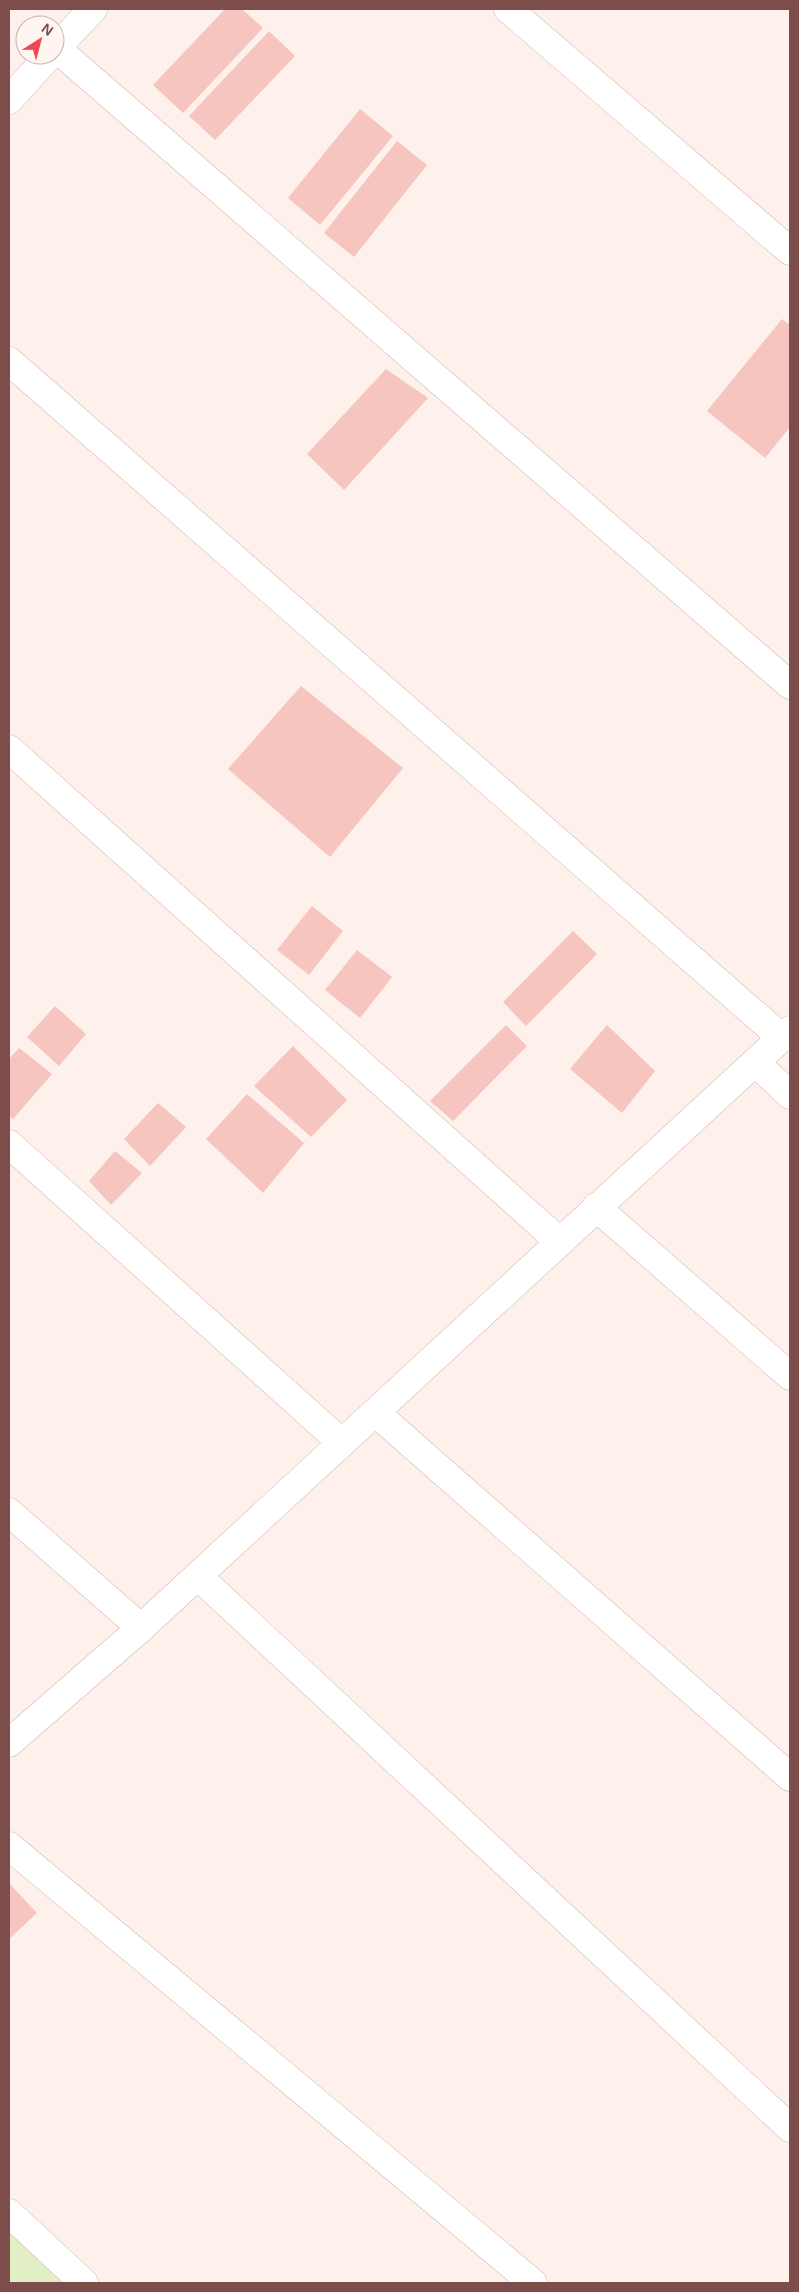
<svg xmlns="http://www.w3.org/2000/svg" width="799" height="2292" viewBox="0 0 799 2292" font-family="Arial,sans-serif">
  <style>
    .green { fill: #e1eec6 }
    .building { fill: #f6c5bf }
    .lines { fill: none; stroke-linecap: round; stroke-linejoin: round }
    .minor-casing { stroke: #d4b6b0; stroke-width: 29 }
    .minor { stroke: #fff; stroke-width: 28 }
  </style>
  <rect width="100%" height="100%" fill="#fef0ea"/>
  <path class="green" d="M9 2229 65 2283H9Z"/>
  <g class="building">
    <path d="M225 9H242L263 28 183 113 153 85Z"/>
    <path d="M269 31 295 56 215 140 189 116Z"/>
    <path d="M360 109 393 136 320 225 288 198Z"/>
    <path d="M397 141 427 165 354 257 324 233Z"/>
    <path d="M782 319 790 325V427L765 458 707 411Z"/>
    <path d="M386 369 428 398 344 490 307 454Z"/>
    <path d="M301 686 403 768 330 857 228 769Z"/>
    <path d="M312 906 343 931 309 975 277 950Z"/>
    <path d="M573 931 597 954 526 1026 503 1002Z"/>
    <path d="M357 950 392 977 360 1018 325 990Z"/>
    <path d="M55 1006 86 1034 59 1066 27 1037Z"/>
    <path d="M506 1025 527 1046 453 1121 430 1101Z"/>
    <path d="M607 1025 655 1071 622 1113 570 1069Z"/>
    <path d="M293 1046 347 1100 311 1137 254 1086Z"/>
    <path d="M19 1048 52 1074 13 1119 9 1116V1059Z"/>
    <path d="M247 1094 304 1143 263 1193 206 1139Z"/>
    <path d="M158 1103 186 1127 150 1166 124 1139Z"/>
    <path d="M115 1151 142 1173 111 1205 89 1181Z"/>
    <path d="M9 1883 37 1913 9 1939Z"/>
  </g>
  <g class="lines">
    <defs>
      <g id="minor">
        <path d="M508 9 790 251"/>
        <path d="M56 48 93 9"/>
        <path d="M55 49 56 48 790 685"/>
        <path d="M9 100 50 55"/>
        <path d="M9 361 782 1038"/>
        <path d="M9 749 560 1242"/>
        <path d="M755 1062 790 1095"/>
        <path d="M9 1144 342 1443"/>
        <path d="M596 1207 790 1376"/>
        <path d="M376 1413 790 1777"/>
        <path d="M9 1512 141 1628"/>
        <path d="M198 1576 790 2128"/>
        <path d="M9 1743 141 1628 790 1030"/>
        <path d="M9 1846 533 2283"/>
        <path d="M9 2213 84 2283"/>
      </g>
    </defs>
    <use href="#minor" class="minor-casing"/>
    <use href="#minor" class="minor"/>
  </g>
  <rect width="799" height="2292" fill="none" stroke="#7c4d4a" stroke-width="20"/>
  <g transform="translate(40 40) rotate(36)"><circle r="24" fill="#fff6f2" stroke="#cbb2af"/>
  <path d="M0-4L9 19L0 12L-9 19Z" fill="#f04751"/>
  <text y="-8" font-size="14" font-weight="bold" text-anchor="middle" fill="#7c4d4a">N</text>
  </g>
</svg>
